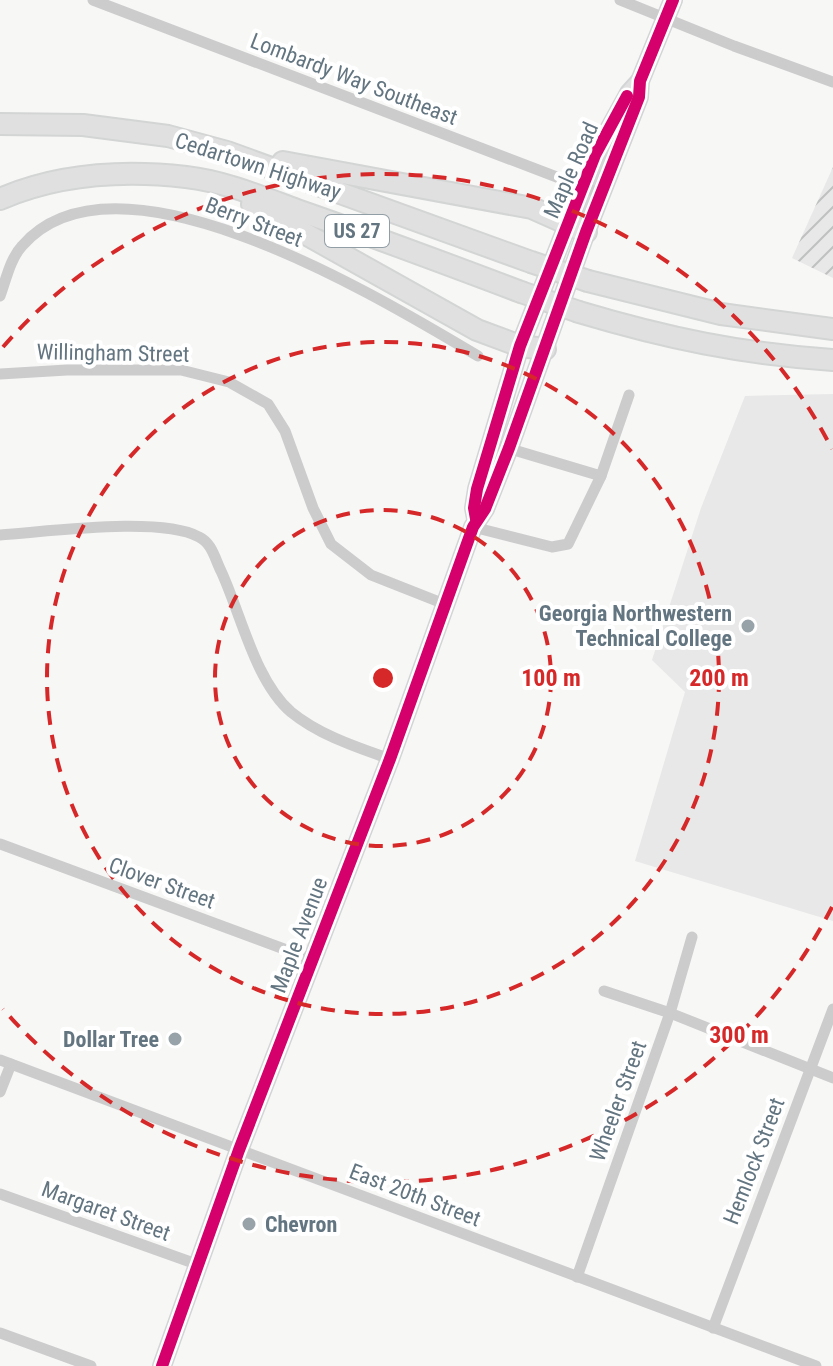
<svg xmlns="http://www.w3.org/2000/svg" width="833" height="1366" viewBox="0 0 833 1366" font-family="'Roboto Condensed',sans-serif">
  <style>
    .built { fill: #e7e8e7 }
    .industrial { fill: url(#industrial-furrows) }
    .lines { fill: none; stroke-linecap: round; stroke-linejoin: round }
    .secondary-casing { stroke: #d3d4d5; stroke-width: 20 }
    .motorway-casing { stroke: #d3d4d4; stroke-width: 24 }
    .minor { stroke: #cccccd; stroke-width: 11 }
    .secondary { stroke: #e0e0e1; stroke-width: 16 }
    .motorway { stroke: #e0e0e1; stroke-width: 20 }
    .motorway-bridge-casing { stroke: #d3d4d4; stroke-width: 24; stroke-linecap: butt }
    .motorway-bridge { stroke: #e0e0e1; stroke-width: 20 }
    .cycleway-casing { stroke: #fff; stroke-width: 17 }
    .cycleway { stroke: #d6006c; stroke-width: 12 }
    .ring { fill: none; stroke: #d62828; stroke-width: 4; stroke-dasharray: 14 10 }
    .poi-dot { fill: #97a2a9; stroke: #fff; stroke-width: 3 }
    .labels { text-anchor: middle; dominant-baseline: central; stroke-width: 8; stroke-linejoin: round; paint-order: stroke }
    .shield { fill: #fff; stroke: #929ea6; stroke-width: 2 }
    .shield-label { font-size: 20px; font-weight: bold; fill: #637580 }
    .street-label { font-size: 22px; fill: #637580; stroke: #fff }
    .poi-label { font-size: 22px; font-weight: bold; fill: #637580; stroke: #fff; text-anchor: end }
    .centre { fill: #d62828; stroke: #fff; stroke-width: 4 }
    .ring-label { font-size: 24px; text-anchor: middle; font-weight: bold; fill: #d62828; stroke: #fff; stroke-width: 8; stroke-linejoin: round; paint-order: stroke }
  </style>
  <defs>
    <pattern id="industrial-furrows" width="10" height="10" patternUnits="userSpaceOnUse" patternTransform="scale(2)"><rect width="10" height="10" fill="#e7e8e7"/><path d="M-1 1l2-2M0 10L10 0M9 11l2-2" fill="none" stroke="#bfc1c0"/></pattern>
  </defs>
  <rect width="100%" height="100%" fill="#f7f7f6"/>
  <path class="built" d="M833 394V921L635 861 685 692 652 660 701 508 745 396Z"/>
  <path class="industrial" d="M833 167V278L792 258Z"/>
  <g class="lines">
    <defs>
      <g id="secondary">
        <path d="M476 519 474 508 477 489 520 346 595 155 629 93 639 82"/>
        <path d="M162 1366 239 1150 390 759 473 527 485 509 509 448 586 232 639 97 640 81 673 0"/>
      </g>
      <g id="motorway">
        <path d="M0 124 83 125 168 136 227 152 531 262"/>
        <path d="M283 162 532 208 586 232"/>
        <path d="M0 199C58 174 124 170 186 177 223 181 262 197 297 210 372 236 447 264 521 292"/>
        <path d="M252 204 477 330 520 346 545 349"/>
        <path d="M588 281 721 314 833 329"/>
        <path d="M579 312C666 338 742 354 833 360"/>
      </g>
    </defs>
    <use href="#secondary" class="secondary-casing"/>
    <use href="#motorway" class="motorway-casing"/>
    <g class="minor">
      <path d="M93 0 601 194"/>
      <path d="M620 0 734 46 833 82"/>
      <path d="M0 296C6 280 10 259 22 246 117 136 383 300 478 356"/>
      <path d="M0 374 67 370H181L229 382 268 404 285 431 313 508 331 544 371 575 447 605"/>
      <path d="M490 443 601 476"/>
      <path d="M473 527 552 547 568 544 601 476 629 395"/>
      <path d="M0 535C47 532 160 516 199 537 212 543 215 559 221 571 241 614 255 681 291 712 319 735 356 747 390 759"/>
      <path d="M0 844 311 959"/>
      <path d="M604 991 670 1013 833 1078"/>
      <path d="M0 1060 816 1366"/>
      <path d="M0 1092 11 1064"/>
      <path d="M0 1194 199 1265"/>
      <path d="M577 1277 670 1013 692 937"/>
      <path d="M713 1328 833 1009"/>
      <path d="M0 1333 91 1366"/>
    </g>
    <use href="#secondary" class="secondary"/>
    <use href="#motorway" class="motorway"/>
    <defs>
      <g id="motorway-bridge">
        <path d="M531 262 588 281"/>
        <path d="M521 292 579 312"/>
      </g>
    </defs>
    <use href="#motorway-bridge" class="motorway-bridge-casing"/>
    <use href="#motorway-bridge" class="motorway-bridge"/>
    <defs>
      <g id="cycleway">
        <path d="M476 519 474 508 477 489 520 346 595 155 627 96"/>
        <path d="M162 1366 239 1150 390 759 473 527 485 509 509 448 586 232 639 97 640 81 673 0"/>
      </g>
    </defs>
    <use href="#cycleway" class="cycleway-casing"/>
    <use href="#cycleway" class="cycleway"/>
  </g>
  <g class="ring">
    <circle cx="383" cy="678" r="168"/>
    <circle cx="383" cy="678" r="336"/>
    <path d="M832 907A504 504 0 0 1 3 1009M3 347A504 504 0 0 1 832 449"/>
  </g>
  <g class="poi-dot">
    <circle cx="748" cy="626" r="8"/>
    <circle cx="175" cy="1039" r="8"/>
    <circle cx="249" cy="1224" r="8"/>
  </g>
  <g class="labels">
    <rect class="shield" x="325" y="215" width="64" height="32" rx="6"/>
    <g class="shield-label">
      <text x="357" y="231">US 27</text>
    </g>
    <g class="street-label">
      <text transform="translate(354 79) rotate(21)">Lombardy Way Southeast</text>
      <text transform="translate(258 166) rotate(18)">Cedartown Highway</text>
      <text transform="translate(571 170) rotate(-66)">Maple Road</text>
      <text transform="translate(254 222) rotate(21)">Berry Street</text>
      <text transform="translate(113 353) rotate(1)">Willingham Street</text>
      <text transform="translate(162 883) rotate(20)">Clover Street</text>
      <text transform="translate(299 935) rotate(-69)">Maple Avenue</text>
      <text transform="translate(618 1101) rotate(-70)">Wheeler Street</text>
      <text transform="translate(754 1161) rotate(-69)">Hemlock Street</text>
      <text transform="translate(415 1195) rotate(21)">East 20th Street</text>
      <text transform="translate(106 1211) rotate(20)">Margaret Street</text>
    </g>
    <g class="poi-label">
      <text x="732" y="613">Georgia Northwestern<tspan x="732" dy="25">Technical College</tspan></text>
      <text x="159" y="1039">Dollar Tree</text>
      <text x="265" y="1224" text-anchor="start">Chevron</text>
    </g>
  </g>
  <circle cx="383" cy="678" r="12" class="centre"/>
  <g class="ring-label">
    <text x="551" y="686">100 m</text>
    <text x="719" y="686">200 m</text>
    <text x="739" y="1043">300 m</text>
  </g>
</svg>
